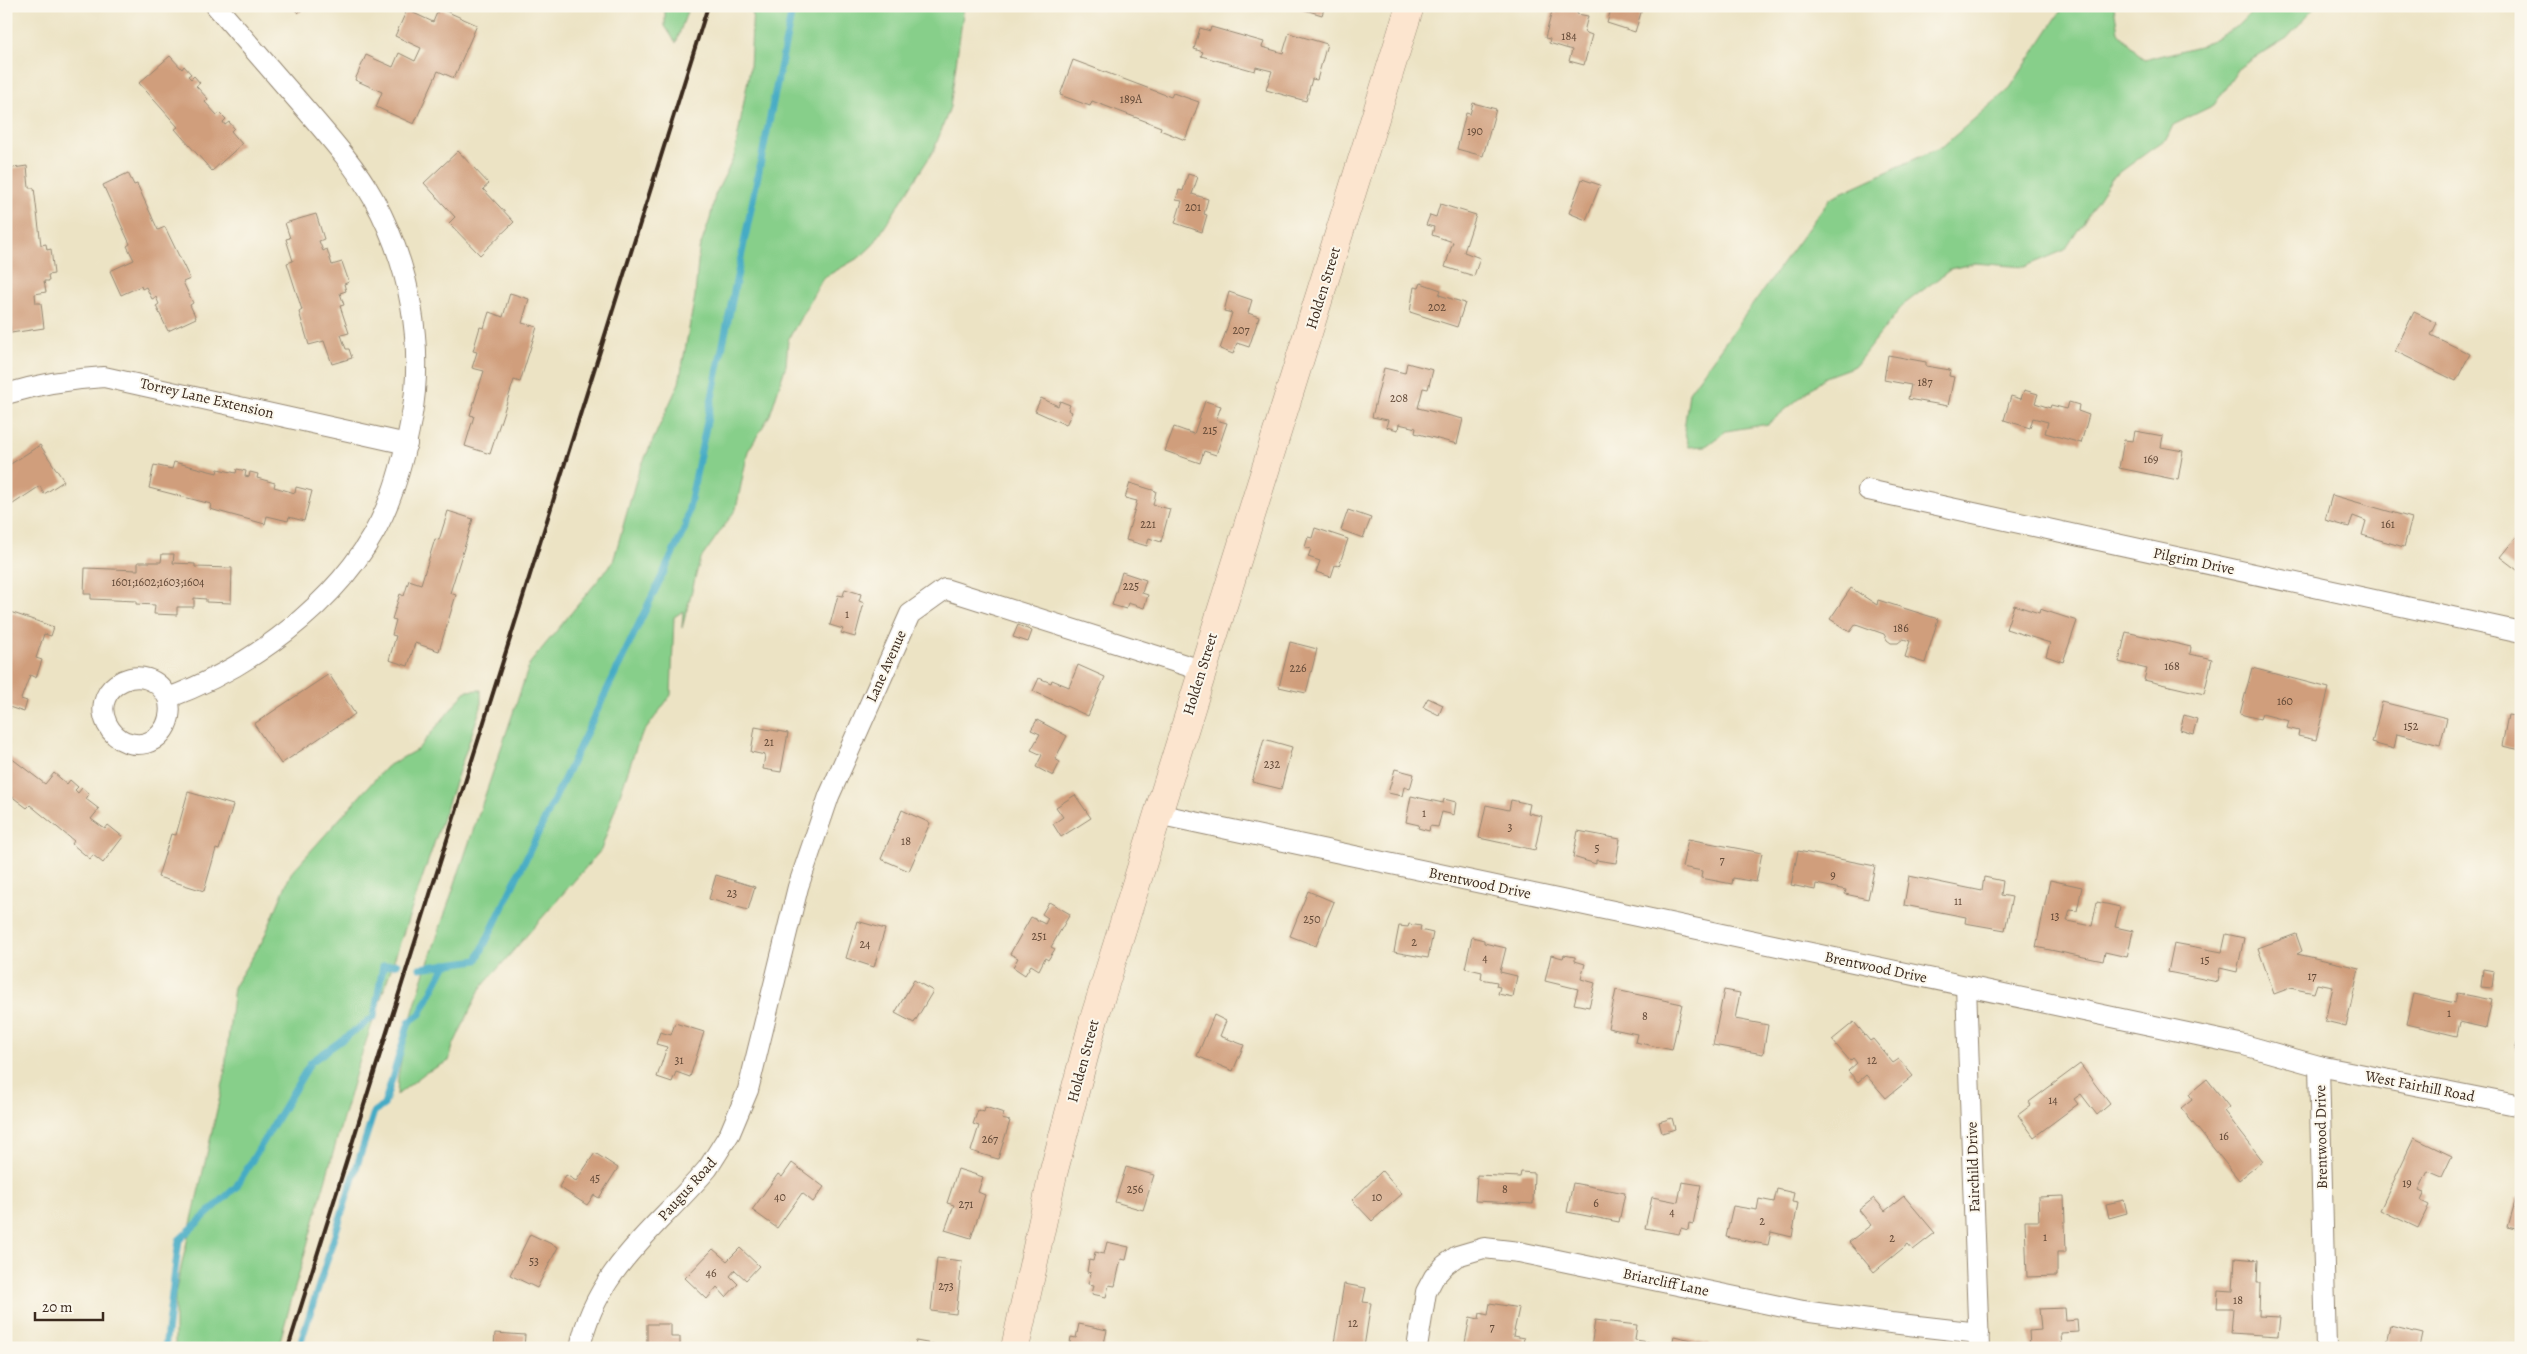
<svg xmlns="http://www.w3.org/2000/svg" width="2527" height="1354" viewBox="0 0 2527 1354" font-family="Alegreya,serif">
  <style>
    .green { fill: #87cf8a; stroke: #617c54 }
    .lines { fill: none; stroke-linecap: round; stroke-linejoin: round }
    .stream { stroke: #45abc5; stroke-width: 7 }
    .building { fill: #d09e7b }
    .minor-casing { stroke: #948671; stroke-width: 22 }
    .secondary-casing { stroke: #948671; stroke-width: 29 }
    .minor { stroke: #fff; stroke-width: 20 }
    .secondary { stroke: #fce5cf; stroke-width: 28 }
    .rail { stroke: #3b2a1e; stroke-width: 4 }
    .labels { text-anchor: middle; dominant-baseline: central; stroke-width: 4; stroke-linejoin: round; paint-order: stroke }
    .number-label { font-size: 12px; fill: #604735 }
    .street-label { font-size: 15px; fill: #3b2a1e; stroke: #fbf7ec }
  </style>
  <rect width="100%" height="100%" fill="#fbf7ec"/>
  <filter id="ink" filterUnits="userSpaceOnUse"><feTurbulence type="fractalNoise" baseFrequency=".02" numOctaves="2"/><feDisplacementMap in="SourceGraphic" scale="10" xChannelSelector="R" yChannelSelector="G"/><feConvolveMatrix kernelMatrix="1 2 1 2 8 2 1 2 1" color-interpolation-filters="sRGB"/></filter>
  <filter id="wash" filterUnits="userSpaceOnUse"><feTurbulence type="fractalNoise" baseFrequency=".0096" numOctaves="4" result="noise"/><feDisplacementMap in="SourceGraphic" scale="20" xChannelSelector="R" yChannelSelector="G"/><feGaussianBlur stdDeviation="1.12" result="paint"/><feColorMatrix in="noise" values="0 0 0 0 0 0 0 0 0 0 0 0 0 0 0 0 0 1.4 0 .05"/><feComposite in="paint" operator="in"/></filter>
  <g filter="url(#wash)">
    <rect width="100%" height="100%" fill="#ece3c4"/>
    <g class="green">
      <path d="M665 6H689L676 43 665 26Z"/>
      <path d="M753 6H964L950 107 934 150 873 245 860 257 823 278 788 340 786 365 770 415 748 451 736 509 700 560 682 628 683 611 674 617 671 695 639 739 601 850 480 989 453 1046 449 1061 425 1073 397 1095 398 1076 405 1039 423 978 530 663 613 562 638 473 679 383 695 296 699 250 710 219 715 195 734 157 750 68Z"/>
      <path d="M2064 6H2114L2118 32 2144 60 2203 45 2235 28 2258 6H2316L2287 38 2240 67 2214 105 2173 125 2167 138 2112 178 2065 250 2024 267 1975 263 1951 269 1903 305 1855 366 1825 377 1768 424 1726 431 1706 446 1689 447 1684 430 1689 392 1830 198 1943 146 2010 88Z"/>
      <path d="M481 690V707L358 1065 278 1348H175V1294L224 1079 234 986 263 940 291 873 386 767 418 749 466 691Z"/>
    </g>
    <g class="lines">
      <g class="stream">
        <path d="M420 968 477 960 685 528 793 6"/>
        <path d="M165 1348 179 1240 236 1187 311 1062 374 1017 383 966 397 964"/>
        <path d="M299 1348 374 1112 384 1105 409 1022 420 1014 446 964"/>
      </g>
    </g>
    <g id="blocks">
      <g class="building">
        <path d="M292 6H312L308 10 305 7 298 13Z"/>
        <path d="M1292 6H1325L1322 15Z"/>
        <path d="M1559 6H1579L1577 14 1588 16 1584 32 1592 35 1584 65 1569 61 1572 50 1549 43 1550 39 1545 38 1552 11 1557 13Z"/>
        <path d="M1612 6H1643L1635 32 1607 23Z"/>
        <path d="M439 8 477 25 454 78 438 71 414 124 376 107 382 92 355 80 366 55 393 67 399 53 415 61 421 48 395 36 407 10 433 22Z"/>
        <path d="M1211 27 1264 42 1262 47 1283 53 1289 33 1327 44 1317 80 1312 79 1306 101 1266 90 1272 71 1256 67 1255 71 1201 56 1203 52 1194 49 1200 28 1210 31Z"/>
        <path d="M170 56 182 69 184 66 191 74 188 76 191 79 194 76 200 83 196 86 208 99 205 102 217 115 220 113 226 119 223 122 225 125 229 122 234 128 231 131 242 144 212 171 175 129 178 127 139 83Z"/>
        <path d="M1073 60 1171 97 1173 93 1199 102 1185 140 1160 130 1161 127 1092 101 1090 106 1060 95Z"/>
        <path d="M1473 103 1496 109 1483 156 1457 149 1466 113 1470 114Z"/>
        <path d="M458 151 489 184 483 189 514 222 480 255 449 223 455 217 424 183Z"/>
        <path d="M27 166 29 188H34L41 245 46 244 47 250 51 249 54 274 48 275 49 281H44L46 292 35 294 36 303H41L44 328 11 333 6 299V169Z"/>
        <path d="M128 173 134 185 137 184 158 230 165 227 190 279 183 282 193 303 190 305 196 318 168 331 156 306 159 304 156 297 152 299 146 287 142 289 141 286 121 295 110 271 134 260 127 246 130 244 103 185Z"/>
        <path d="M1188 174 1198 177 1192 194 1208 199 1204 214 1207 215 1202 232 1175 223 1182 201 1176 200 1179 190 1183 191Z"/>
        <path d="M1582 179 1600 185 1586 220 1569 213Z"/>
        <path d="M1440 204 1476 215 1464 252 1480 258 1474 276 1445 267 1453 242 1432 235 1434 227 1426 225 1430 215 1436 217Z"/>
        <path d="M316 214 324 239 319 241 323 251 327 249 332 265 342 262 349 282 344 284 346 291 340 293 344 305 340 306 349 333 341 335 346 349H349L352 358 332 364 324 341 309 345 299 312 302 310 287 263 293 261 286 239 290 238 285 223Z"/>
        <path d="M1421 283 1441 290 1439 295 1465 303 1457 327 1410 312 1414 287 1419 288Z"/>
        <path d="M1229 292 1252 300 1248 313 1259 317 1249 347 1237 343 1233 354 1220 349 1232 313 1224 311Z"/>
        <path d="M510 293 529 299 522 323 537 327 520 382 514 380 490 454 465 446 474 416 470 415 484 371 472 368 477 352 473 351 480 327 484 328 489 312 503 317Z"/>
        <path d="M2414 312 2437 323 2431 335 2470 354 2456 381 2395 351Z"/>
        <path d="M1888 355 1926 362V366L1950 370 1949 376 1954 377 1948 406 1908 399 1911 385 1884 380Z"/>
        <path d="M1407 363 1433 370 1428 389 1423 388 1418 408 1463 419 1457 444 1415 433 1416 428 1399 424 1398 430 1386 427 1388 420 1372 417 1384 368 1405 373Z"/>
        <path d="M2024 390 2038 394 2035 403 2050 408 2051 405 2067 409 2069 402 2079 405 2078 411 2089 415 2081 443 2045 433 2048 422 2033 418 2030 428 2004 420 2011 396 2021 399Z"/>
        <path d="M1041 398 1058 406 1060 401 1070 405 1068 410 1072 412 1066 425 1035 411Z"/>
        <path d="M1205 401 1221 406 1216 420 1227 423 1216 455 1204 451 1200 463 1165 451 1174 427 1194 434Z"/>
        <path d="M2135 431 2163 436 2161 447 2183 451 2178 480 2119 468 2124 440 2133 441Z"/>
        <path d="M40 445 64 481 44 494 40 486 7 508 9 510 6 512V467Z"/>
        <path d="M174 462 217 473 218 469 236 473 237 469 246 471 245 476 249 477 250 472 258 474 257 478 275 483 274 487 295 493 296 487 312 491 304 521 289 517 288 521 267 516 265 524 210 509 211 504 149 488 154 465 172 469Z"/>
        <path d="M1130 483 1156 491 1153 505 1170 509 1161 542 1149 538 1147 546 1126 540 1137 501 1125 498Z"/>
        <path d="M2332 495 2412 518 2404 547 2362 535 2366 521 2353 516 2349 527 2325 520Z"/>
        <path d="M1348 510 1371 518 1363 538 1341 530Z"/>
        <path d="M448 511 473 519 450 593 456 595 439 651 415 643 408 666 389 660 396 636 392 635 396 620 392 619 400 594 404 596 409 580 421 584 435 539 439 540Z"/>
        <path d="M1315 528 1348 539 1339 566 1335 565 1331 577 1316 572 1320 561 1308 557 1311 549 1305 547 1308 537 1312 538Z"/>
        <path d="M2521 531V573L2500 557Z"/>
        <path d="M162 554H174L173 563 195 564V567L232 568 231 603 206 602V599L194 598V607H177V615L154 614 155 605 136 604V601L91 599V594H84L85 568 138 570V562H161Z"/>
        <path d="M1122 572 1146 580 1142 593 1148 595 1144 608 1128 603 1126 609 1112 605Z"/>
        <path d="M1851 588 1877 605 1878 600 1938 619 1925 663 1905 657 1910 641 1903 639 1898 643H1891L1887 640 1884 634 1856 624 1850 632 1830 619Z"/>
        <path d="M845 589 861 594 859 601 864 603 855 637 841 633 843 629 830 625 838 595 843 596Z"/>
        <path d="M2014 605 2039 613 2040 609 2077 621 2063 662 2046 656 2050 643 2006 629Z"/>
        <path d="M10 612 54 627 51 636 44 634 36 658 42 660 36 678 30 675 21 699 27 701 24 712 6 706V624Z"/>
        <path d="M1018 625 1032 631 1028 642 1013 637Z"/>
        <path d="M2126 632 2191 647 2190 654 2212 659 2204 694 2144 680 2147 669 2119 662Z"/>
        <path d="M1290 642 1317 649 1306 693 1279 687Z"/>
        <path d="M1078 665 1105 677 1088 716 1033 691 1039 678 1051 683 1052 680 1069 687Z"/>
        <path d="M2252 668 2329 688 2316 740 2298 736 2299 731 2287 728 2289 721 2262 714 2260 719 2240 714Z"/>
        <path d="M329 674 355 714 281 764 254 724Z"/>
        <path d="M1428 698 1443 705 1439 715 1423 707Z"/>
        <path d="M2382 702 2447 718 2440 745 2397 734 2394 749 2372 743Z"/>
        <path d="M2184 715 2197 719 2193 734 2180 730Z"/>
        <path d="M2508 715 2521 717V750L2502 746Z"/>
        <path d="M1037 720 1067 736 1055 759 1060 762 1053 776 1036 767 1042 755 1031 750 1040 734 1031 730Z"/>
        <path d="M755 727 788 733 781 772 763 769 765 755 751 752Z"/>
        <path d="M1264 739 1292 747 1281 789 1252 782Z"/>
        <path d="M6 754 45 784 54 773 67 784 70 780 78 787 75 790 78 793 82 788 89 794 86 799 99 809 91 819 105 829 108 825 123 837 103 863 93 855 90 859 72 844 74 841 30 805 27 808 6 792Z"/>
        <path d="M1395 769 1414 774 1410 789 1404 787 1402 796 1388 793Z"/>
        <path d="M188 792 233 805 219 850 216 849 204 891 158 877 171 834 176 835Z"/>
        <path d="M1075 795 1091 818 1061 837 1053 824 1063 817 1056 807Z"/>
        <path d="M1411 796 1443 803 1444 799 1456 802 1454 815 1442 812 1438 827 1430 826 1429 831 1418 828 1419 825 1406 822Z"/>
        <path d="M1511 800 1530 804 1528 813 1542 816 1535 850 1479 838 1486 805 1509 810Z"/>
        <path d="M902 810 930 823 909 871 881 859Z"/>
        <path d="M1578 831 1620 839 1616 863 1596 860V864L1573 857Z"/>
        <path d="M1688 839 1762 853 1756 882 1733 878 1732 884 1701 878 1702 871 1682 867Z"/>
        <path d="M1798 851 1875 866 1868 899 1845 894 1846 890 1816 884 1815 890 1791 885Z"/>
        <path d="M716 875 755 887 748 910 709 899Z"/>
        <path d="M1909 876 1982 891 1984 877 2003 881 2001 895 2012 897 2005 930 1965 923 1966 917 1904 905Z"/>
        <path d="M2050 880 2082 887 2077 911 2070 910 2067 921 2092 926 2097 902 2120 907 2115 927 2133 931 2127 957 2105 952 2103 961 2036 947Z"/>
        <path d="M1308 891 1334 902 1316 946 1290 936Z"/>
        <path d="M1049 902 1070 914 1051 947 1055 949 1048 960 1045 958 1039 970 1031 965 1025 975 1013 967 1018 958 1010 954 1031 917 1045 924 1048 918 1042 914Z"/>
        <path d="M857 921 885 929 874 967 846 958Z"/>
        <path d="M1409 924 1421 926 1420 930 1433 933 1428 958 1394 952 1399 926 1408 927Z"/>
        <path d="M2226 934 2244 938 2237 972 2220 968 2218 982 2168 972 2174 943 2222 952Z"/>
        <path d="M2296 934 2302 951 2297 954 2359 968 2346 1026 2325 1021 2333 987 2317 984 2314 993 2290 988 2274 994 2258 948Z"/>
        <path d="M1472 937 1484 940V943L1506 948 1500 972 1517 976 1513 997 1498 994 1500 987 1496 986 1497 982 1481 979 1482 972 1465 968Z"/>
        <path d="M1551 955 1563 958 1564 955 1575 957V961L1585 964 1581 979 1595 983 1589 1007 1574 1004 1578 989 1545 981Z"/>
        <path d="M2483 969 2494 971 2492 988 2481 987Z"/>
        <path d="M914 980 933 991 914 1023 895 1013Z"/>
        <path d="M1616 990 1682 1004 1672 1050 1635 1042 1637 1034 1608 1028Z"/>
        <path d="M1724 990 1740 993 1735 1019 1768 1025 1763 1054 1713 1045Z"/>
        <path d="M2457 993 2492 1000 2486 1028 2460 1022 2457 1036 2407 1024 2414 994 2455 1003Z"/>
        <path d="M1214 1015 1226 1021 1220 1036 1244 1045 1233 1071 1197 1056Z"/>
        <path d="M1854 1022 1870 1041 1873 1039 1893 1063 1899 1059 1913 1076 1886 1098 1866 1075 1858 1082 1848 1071 1857 1063 1853 1058 1850 1061 1832 1040Z"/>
        <path d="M675 1023 704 1032 690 1077 676 1072 672 1082 657 1077 667 1047 656 1044 660 1032 671 1035Z"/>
        <path d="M2521 1031V1052L2515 1050Z"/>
        <path d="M2080 1064 2110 1104 2097 1115 2081 1094 2074 1099 2078 1104 2034 1137 2018 1115 2031 1105 2029 1102Z"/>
        <path d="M2207 1079 2229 1107 2224 1111 2263 1161 2239 1180 2181 1108 2192 1099 2189 1094Z"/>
        <path d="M985 1107 1004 1113 1002 1119 1010 1121 998 1159 971 1151 979 1126 973 1124 978 1110 984 1112Z"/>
        <path d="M1672 1118 1675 1129 1662 1133 1659 1122Z"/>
        <path d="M2414 1138 2452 1156 2442 1177 2428 1171 2419 1190 2425 1192 2421 1201 2429 1205 2418 1228 2380 1210Z"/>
        <path d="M595 1153 618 1168 599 1198 594 1195 587 1205 559 1187 566 1175 576 1181Z"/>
        <path d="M792 1163 824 1187 813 1202 802 1193 777 1228 752 1210 778 1174 782 1177Z"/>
        <path d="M1126 1167 1154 1175 1143 1210 1115 1202Z"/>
        <path d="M958 1169 983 1177 978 1192 985 1195 971 1238 945 1230 954 1205 947 1203Z"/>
        <path d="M1382 1171 1402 1194 1372 1221 1352 1200Z"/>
        <path d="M1521 1172 1534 1173 1533 1204 1475 1201 1477 1175 1520 1177Z"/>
        <path d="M1682 1182 1701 1185 1693 1224 1689 1223 1688 1230 1681 1228 1679 1234 1645 1228 1652 1197 1678 1202Z"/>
        <path d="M1573 1183 1625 1193 1619 1222 1567 1212Z"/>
        <path d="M1777 1189 1794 1193 1792 1202 1798 1203 1792 1237 1771 1232 1768 1245 1726 1237 1733 1206 1757 1210 1759 1199 1774 1202Z"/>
        <path d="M1904 1196 1935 1233 1913 1250 1908 1244 1874 1272 1849 1242 1871 1225 1859 1210 1874 1198 1885 1211Z"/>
        <path d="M2064 1196 2066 1252H2057V1276L2027 1277 2025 1221H2039L2038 1197Z"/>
        <path d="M2516 1198 2521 1199V1230L2508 1227Z"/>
        <path d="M2124 1200 2127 1213 2109 1218 2106 1204Z"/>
        <path d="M530 1234 558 1247 537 1288 510 1275Z"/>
        <path d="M1107 1242 1129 1247 1126 1260 1121 1259 1115 1286 1109 1285 1106 1297 1092 1294 1094 1285 1088 1284 1091 1273 1087 1272 1089 1260 1093 1261 1095 1252 1104 1254Z"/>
        <path d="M740 1248 759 1266 746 1280 735 1270 730 1276 738 1284 726 1297 717 1287 707 1299 685 1278 713 1249 727 1261Z"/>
        <path d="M937 1258 962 1261 956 1314 931 1311Z"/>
        <path d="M2235 1258 2258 1260 2257 1283H2260L2259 1316 2280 1317 2278 1336 2231 1333 2233 1308H2217L2218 1290 2233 1291Z"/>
        <path d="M1344 1284 1366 1288 1363 1302 1371 1303 1364 1347 1334 1343Z"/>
        <path d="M1490 1303 1519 1308 1513 1336 1524 1338 1522 1348H1464L1470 1317 1479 1319 1480 1313 1488 1315Z"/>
        <path d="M2065 1308 2066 1321 2077 1320 2078 1332 2061 1333 2062 1348H2030L2029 1331 2041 1330 2039 1309Z"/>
        <path d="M1595 1320 1637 1325 1635 1340 1649 1342 1648 1348H1591Z"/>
        <path d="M647 1324H671V1337H680V1348H647Z"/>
        <path d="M1079 1324 1107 1330 1103 1348H1069L1071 1337 1076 1338Z"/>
        <path d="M2390 1326 2423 1334 2420 1348H2385Z"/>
        <path d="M495 1333 525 1335 524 1348H494Z"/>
        <path d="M1674 1336 1710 1344 1709 1348H1672Z"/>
        <path d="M916 1341 943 1346V1348H907L908 1344 915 1346Z"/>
      </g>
    </g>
  </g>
  <g filter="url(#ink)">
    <use href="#blocks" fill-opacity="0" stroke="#948671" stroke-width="1"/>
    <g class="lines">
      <defs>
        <g id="minor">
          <path d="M6 394C39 384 70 379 104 377L407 444"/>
          <path d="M1868 490 2521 632"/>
          <path d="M168 698C176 724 155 752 126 742 118 739 111 732 107 724 88 685 148 656 168 698 259 664 357 590 391 496 400 472 406 446 411 420 425 345 410 265 373 198 355 166 331 139 307 111 277 76 246 41 216 6"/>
          <path d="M1157 814 2244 1045 2319 1066 2326 1348"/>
          <path d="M1966 986 1979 1348"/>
          <path d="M2319 1066 2521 1106"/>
          <path d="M580 1348C595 1270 659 1226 708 1168L730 1133 748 1090 798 887 829 796 910 614 945 589 1201 670"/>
          <path d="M1417 1348 1426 1292 1434 1277 1445 1265 1457 1256 1484 1248 1519 1252 1803 1311 1891 1323 1979 1333"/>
        </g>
        <path id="secondary" d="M1015 1348 1053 1174 1094 1019 1410 6"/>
      </defs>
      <use href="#minor" class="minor-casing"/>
      <use href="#secondary" class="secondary-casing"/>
      <use href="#minor" class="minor"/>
      <use href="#secondary" class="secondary"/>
      <path class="rail" d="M288 1348 708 6"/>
    </g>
  </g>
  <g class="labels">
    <g class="number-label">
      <text x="1569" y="36">184</text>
      <text x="1131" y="99">189A</text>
      <text x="1475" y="131">190</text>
      <text x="1193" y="207">201</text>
      <text x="1437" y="307">202</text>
      <text x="1241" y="330">207</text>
      <text x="1925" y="382">187</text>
      <text x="1399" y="398">208</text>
      <text x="1210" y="430">215</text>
      <text x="2151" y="459">169</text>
      <text x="1148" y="524">221</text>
      <text x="2388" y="524">161</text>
      <text x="158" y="582">1601;1602;1603;1604</text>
      <text x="1131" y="586">225</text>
      <text x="847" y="614">1</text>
      <text x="1901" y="628">186</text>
      <text x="2172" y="666">168</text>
      <text x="1298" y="668">226</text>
      <text x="2285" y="701">160</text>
      <text x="2411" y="726">152</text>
      <text x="769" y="742">21</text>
      <text x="1272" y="764">232</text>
      <text x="1424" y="813">1</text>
      <text x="1510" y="827">3</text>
      <text x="906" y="841">18</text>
      <text x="1597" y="848">5</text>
      <text x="1722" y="860">7</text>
      <text x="1833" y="875">9</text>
      <text x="732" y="893">23</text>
      <text x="1958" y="901">11</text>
      <text x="2055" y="916">13</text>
      <text x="1312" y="919">250</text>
      <text x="1039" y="936">251</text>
      <text x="1414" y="942">2</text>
      <text x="865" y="944">24</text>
      <text x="1485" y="958">4</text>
      <text x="2205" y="960">15</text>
      <text x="2312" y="976">17</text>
      <text x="2449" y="1013">1</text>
      <text x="1645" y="1016">8</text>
      <text x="679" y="1060">31</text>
      <text x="1872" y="1060">12</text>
      <text x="2053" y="1100">14</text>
      <text x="2224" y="1136">16</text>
      <text x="990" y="1139">267</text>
      <text x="595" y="1178">45</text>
      <text x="2407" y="1183">19</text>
      <text x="1135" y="1189">256</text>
      <text x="1505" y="1189">8</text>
      <text x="780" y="1197">40</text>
      <text x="1377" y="1197">10</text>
      <text x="1596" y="1203">6</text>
      <text x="966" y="1204">271</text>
      <text x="1672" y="1212">4</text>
      <text x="1762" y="1221">2</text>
      <text x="2045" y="1237">1</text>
      <text x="1892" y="1238">2</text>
      <text x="534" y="1261">53</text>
      <text x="711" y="1273">46</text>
      <text x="946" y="1286">273</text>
      <text x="2238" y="1300">18</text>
      <text x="1353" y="1323">12</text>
      <text x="1492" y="1327">7</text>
    </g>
    <g class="street-label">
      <text transform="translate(1323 288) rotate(-73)">Holden Street</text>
      <text transform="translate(207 398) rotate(13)">Torrey Lane Extension</text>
      <text transform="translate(2194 561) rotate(12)">Pilgrim Drive</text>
      <text transform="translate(886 666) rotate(-66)">Lane Avenue</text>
      <text transform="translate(1200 674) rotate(-73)">Holden Street</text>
      <text transform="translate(1480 883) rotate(12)">Brentwood Drive</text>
      <text transform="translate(1876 967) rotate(12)">Brentwood Drive</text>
      <text transform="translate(1083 1061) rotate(-75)">Holden Street</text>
      <text transform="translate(2420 1086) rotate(11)">West Fairhill Road</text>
      <text transform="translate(2321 1137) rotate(-91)">Brentwood Drive</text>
      <text transform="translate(1973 1167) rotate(-92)">Fairchild Drive</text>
      <text transform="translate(687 1189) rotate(-48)">Paugus Road</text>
      <text transform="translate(1666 1282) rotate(12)">Briarcliff Lane</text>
    </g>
  </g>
  <rect width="2527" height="1354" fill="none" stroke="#fbf7ec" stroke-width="25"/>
  <path d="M35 1312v8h68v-8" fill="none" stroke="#3b2a1e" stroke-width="2.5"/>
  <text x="42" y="1312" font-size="15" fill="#3b2a1e" stroke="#fbf7ec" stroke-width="4" paint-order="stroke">20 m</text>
</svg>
